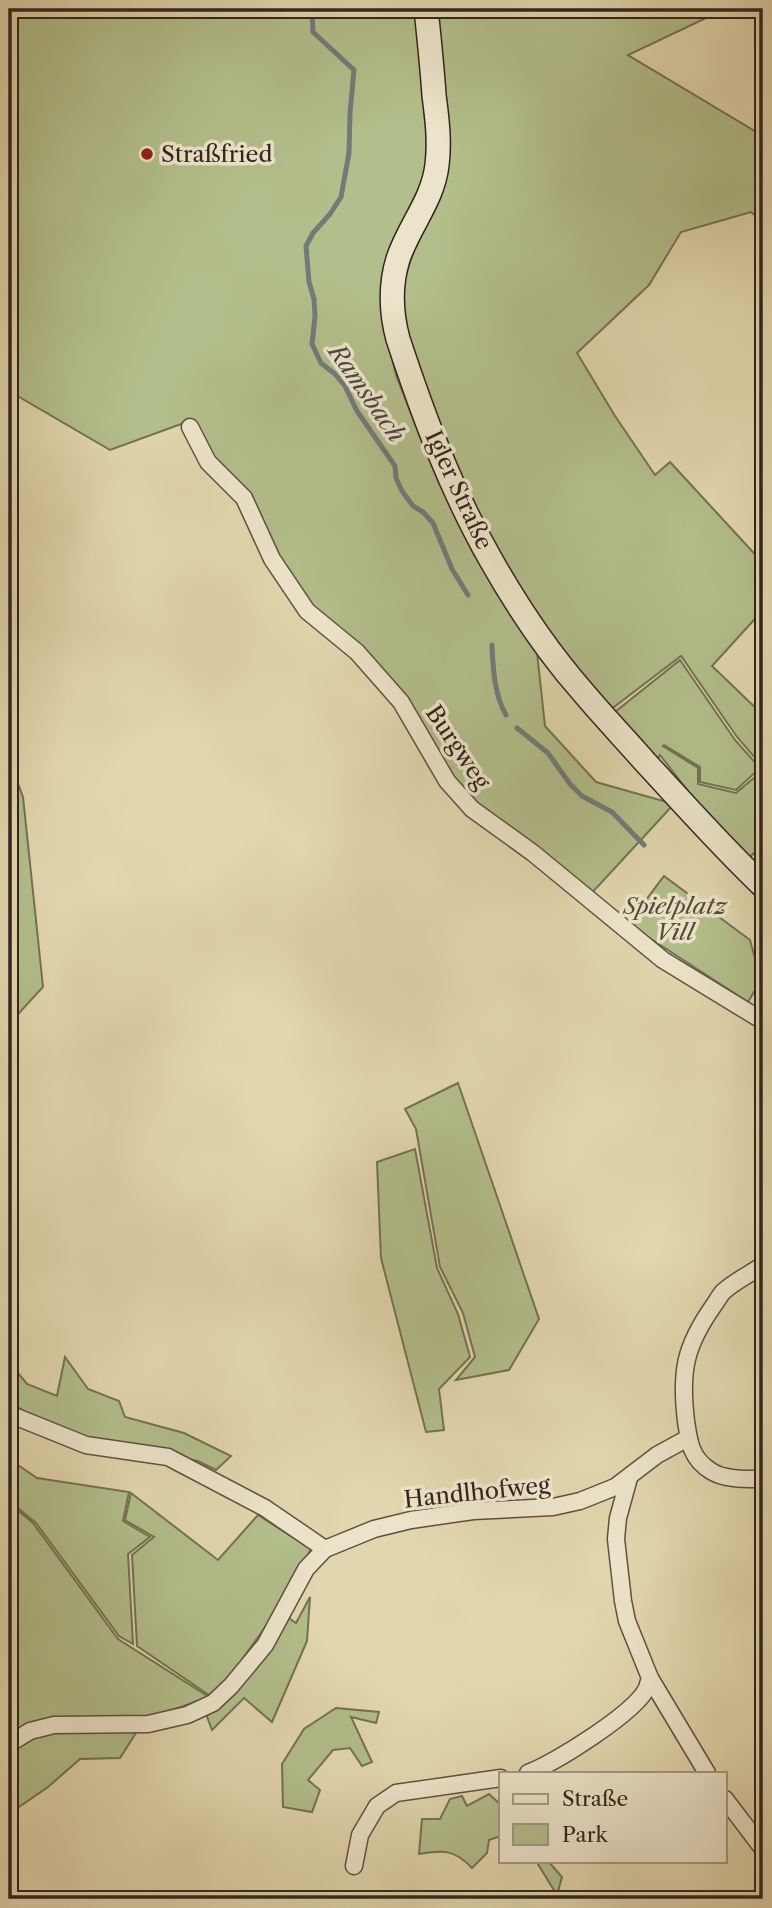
<svg xmlns="http://www.w3.org/2000/svg" width="772" height="1908" viewBox="0 0 772 1908" font-family="'Libre Caslon Text',serif">
  <style>
    .green { fill: #b2be8b; stroke: #727254; stroke-width: 2 }
    .lines { fill: none; stroke-linecap: round; stroke-linejoin: round }
    .stream { stroke: #717c7a; stroke-width: 5 }
    .street-casing { stroke: #5e5142; stroke-width: 19 }
    .secondary-casing { stroke: #32251e; stroke-width: 26 }
    .street { stroke: #ece4ca; stroke-width: 16 }
    .secondary { stroke: #ece4ca; stroke-width: 23 }
    .poi-dot { fill: #8f2418; stroke: #ece4ca; stroke-width: 2.5 }
    .labels { text-anchor: middle; dominant-baseline: central; stroke-width: 7; stroke-linejoin: round; paint-order: stroke }
    .poi-label { font-size: 23px; fill: #32251e; stroke: #ece4ca; text-anchor: start }
    .street-label { font-size: 23px; fill: #32251e; stroke: #ece4ca }
    .park-label { font-size: 23px; font-style: italic; fill: #524b39; stroke: #ece4ca }
    .water-label { font-size: 24px; font-style: italic; fill: #4c4944; stroke: #ece4ca }
  </style>
  <rect width="100%" height="100%" fill="#e2d6ae"/>
  <filter id="stains"><feTurbulence type="fractalNoise" baseFrequency=".00286" numOctaves="4"/><feColorMatrix values="0 0 0 0 .2 0 0 0 0 .09 0 0 0 0 .02 0 0 0 .5 -.17"/></filter>
  <radialGradient id="worn" r=".72"><stop offset=".6" stop-color="#630" stop-opacity="0"/><stop offset="1" stop-color="#630" stop-opacity=".3"/></radialGradient>
  <g class="green">
    <path d="M9 9H763V14L708 17 628 55 763 136V222L751 212 681 232 649 285 577 353 615 416 655 475 670 462 763 563V610L712 666 763 715V767L737 737 681 656 610 710 564 654 525 600 474 509 405 335 400 293 413 253 419 240 399 235 387 260 382 317 396 375 426 452 472 551 537 652 545 726 596 782 674 804 590 895 482 812 457 784 425 735 311 610 184 423 110 450 9 391Z"/>
    <path d="M680 660 735 740 760 768 736 790 700 782V767L664 745 663 746 698 768V784L736 793 762 771 763 773V844L749 858 699 805 660 755 657 760 615 712Z"/>
    <path d="M9 760 23 797 43 987 9 1024Z"/>
    <path d="M664 876 750 940 761 980 748 1002 628 924Z"/>
    <path d="M458 1083 539 1319 509 1370 456 1380 475 1357 463 1313 440 1267 416 1129 405 1109Z"/>
    <path d="M415 1149 437 1268 458 1314 470 1357 439 1389 444 1430 426 1432 381 1258 377 1162Z"/>
    <path d="M65 1357 88 1389 119 1401 125 1417 184 1433 231 1456 216 1470 198 1461 68 1437 9 1402V1362L27 1384 57 1396Z"/>
    <path d="M9 1459 37 1478 129 1492 123 1521 150 1537 128 1554 133 1644 119 1636 36 1523 9 1501Z"/>
    <path d="M131 1493 218 1560 258 1515 311 1549 279 1608 223 1686 209 1695 137 1646 132 1555 154 1537 125 1520Z"/>
    <path d="M9 1503 33 1523 118 1639 209 1697 181 1707 146 1717 120 1758 80 1759 48 1787 19 1807 9 1819Z"/>
    <path d="M310 1597 307 1641 272 1722 244 1698 212 1730 206 1714 279 1611 296 1623Z"/>
    <path d="M336 1708 379 1712 376 1723 351 1717 372 1762 362 1766 350 1748 333 1750 308 1780 320 1790 312 1812 283 1807 282 1764 304 1729Z"/>
    <path d="M489 1794 501 1805V1836L489 1840 487 1853 472 1868C454 1849 443 1850 419 1854L422 1819H440L450 1799 462 1796 467 1806Z"/>
    <path d="M536 1861H548L562 1877 557 1895Z"/>
  </g>
  <g class="lines">
    <g class="stream">
      <path d="M312 9 313 32 354 70 350 113 349 153 341 197 330 214 313 233 306 246 309 282 314 299 315 316 312 344 321 363 335 374 345 386 357 411 395 466 396 478 402 491 413 506 423 512 433 523 452 569 468 595"/>
      <path d="M492 645C493 668 494 694 506 715"/>
      <path d="M517 728 548 753 570 784 582 796 612 812 644 845"/>
    </g>
    <defs>
      <g id="street">
        <path d="M190 427 208 462 244 498 272 559 307 611 357 652 401 702 447 781 472 809 533 853 663 960 763 1021"/>
        <path d="M763 1265C752 1273 733 1282 723 1292 720 1295 717 1301 714 1305 685 1346 680 1371 686 1421 689 1442 691 1459 711 1471 724 1480 748 1479 763 1479"/>
        <path d="M14 1416 86 1445 168 1457 265 1508 325 1549"/>
        <path d="M629 1478 618 1518 616 1539 623 1601 627 1621 650 1678 707 1773"/>
        <path d="M9 1744 30 1731 54 1725 148 1724 187 1715 213 1703 231 1686 265 1645 306 1569 325 1549 374 1529 411 1520 473 1511 553 1507 580 1501 615 1487 657 1455 688 1438"/>
        <path d="M528 1773C555 1763 635 1713 647 1688 647 1687 650 1678 650 1678"/>
        <path d="M725 1799 763 1849"/>
        <path d="M354 1866 360 1835 377 1806 396 1793 501 1778"/>
      </g>
      <path id="secondary" d="M426 9C429 37 432 66 434 95 437 118 440 141 437 165 433 200 409 226 398 259 390 285 391 313 398 339 423 415 451 490 491 560 517 606 547 651 582 691 603 716 625 739 646 763 685 805 722 847 763 886"/>
    </defs>
    <use href="#street" class="street-casing"/>
    <use href="#secondary" class="secondary-casing"/>
    <use href="#street" class="street"/>
    <use href="#secondary" class="secondary"/>
  </g>
  <circle class="poi-dot" cx="147" cy="154" r="7"/>
  <g class="labels">
    <g class="poi-label">
      <text x="161" y="154">Straßfried</text>
    </g>
    <g class="street-label">
      <text transform="translate(459 490) rotate(65)">Igler Straße</text>
      <text transform="translate(458 747) rotate(56)">Burgweg</text>
      <text transform="translate(477 1492) rotate(-6)">Handlhofweg</text>
    </g>
    <g class="park-label">
      <text x="675" y="906">Spielplatz<tspan x="675" dy="26">Vill</tspan></text>
    </g>
    <g class="water-label">
      <text transform="translate(367 393) rotate(55)">Ramsbach</text>
    </g>
  </g>
  <rect width="772" height="1908" fill="none" stroke="#e2d6ae" stroke-width="35"/>
  <rect x="10" y="10" width="751" height="1887" fill="none" stroke="#32251e" stroke-width="3.5"/>
  <rect x="18" y="18" width="737" height="1873" fill="none" stroke="#32251e" stroke-width="2"/>
  <rect x="499" y="1772" width="228" height="91" fill="#ece4ca" stroke="#a29885" stroke-width="2"/>
  <rect x="513" y="1794" width="35" height="10" fill="#ece4ca" stroke="#a29885" stroke-width="2"/>
  <text x="562" y="1806" font-size="21" fill="#32251e">Straße</text>
  <rect x="513" y="1824" width="35" height="21" fill="#b2be8b" stroke="#a29885" stroke-width="2"/>
  <text x="562" y="1842" font-size="21" fill="#32251e">Park</text>
  <rect width="100%" height="100%" filter="url(#stains)"/>
  <rect width="100%" height="100%" fill="url(#worn)"/>
</svg>
